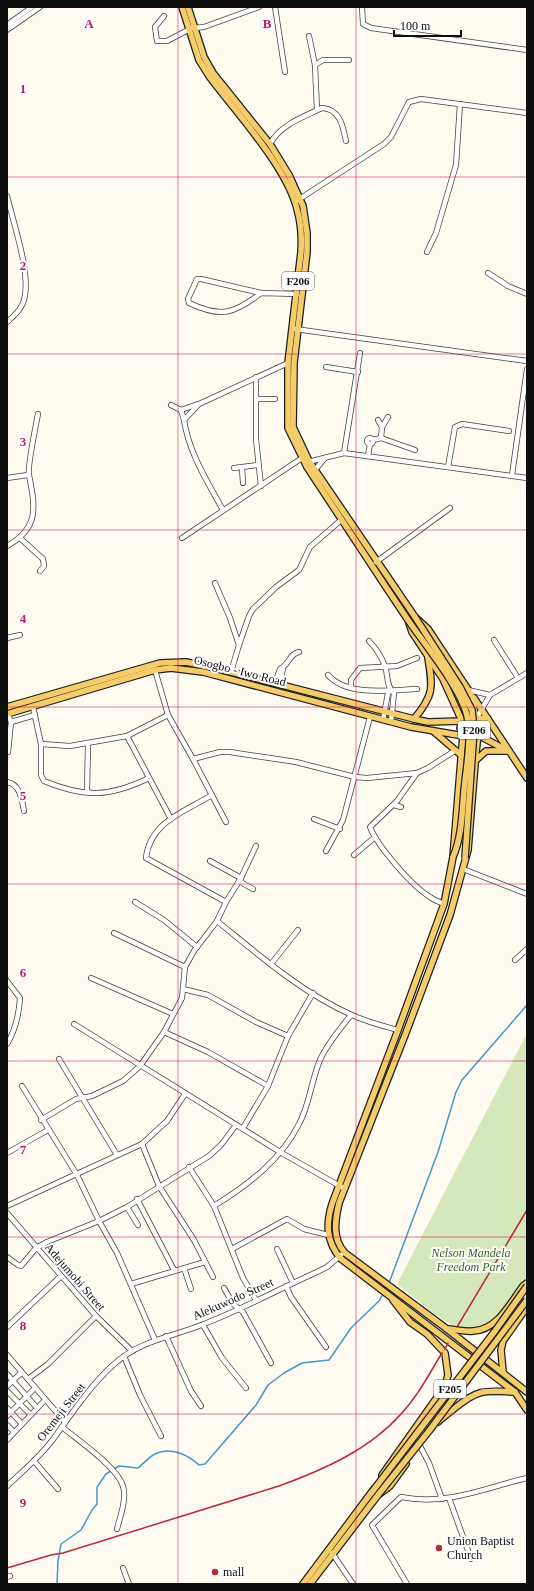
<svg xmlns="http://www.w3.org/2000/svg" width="534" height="1591" viewBox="0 0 534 1591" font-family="Georgia,serif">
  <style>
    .green { fill: #d5e8ba }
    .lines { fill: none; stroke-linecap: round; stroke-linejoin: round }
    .stream { stroke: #3f9aca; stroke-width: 1.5 }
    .minor-casing { stroke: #414141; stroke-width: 6 }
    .major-casing { stroke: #1f1f1f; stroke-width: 8 }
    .minor { stroke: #fff; stroke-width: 4.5 }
    .major { stroke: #f5cc6a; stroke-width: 5.5 }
    .rail { stroke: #bb2938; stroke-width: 1.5 }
    .major-bridge-casing { stroke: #1f1f1f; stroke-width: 8; stroke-linecap: butt }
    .major-bridge { stroke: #f5cc6a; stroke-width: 5.5 }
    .grid { fill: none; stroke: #c2185b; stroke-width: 1; stroke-opacity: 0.55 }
    .poi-dot { fill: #bb2938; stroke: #fff; stroke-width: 1.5 }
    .labels { text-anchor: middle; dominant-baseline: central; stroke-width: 4; stroke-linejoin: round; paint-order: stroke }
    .shield { fill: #fff; stroke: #565656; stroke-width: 1 }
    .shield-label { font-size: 11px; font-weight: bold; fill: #0e0e0e }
    .street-label { font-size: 12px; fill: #0e0e0e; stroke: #fff }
    .park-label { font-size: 12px; font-style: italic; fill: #326520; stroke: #fff }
    .poi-label { font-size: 12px; fill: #0e0e0e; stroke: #fff; text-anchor: start }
    .grid-label { font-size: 13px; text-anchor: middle; font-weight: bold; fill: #c2185b; stroke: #fff; stroke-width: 4; stroke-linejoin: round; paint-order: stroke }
  </style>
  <rect width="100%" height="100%" fill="#fffbf0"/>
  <path class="green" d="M527 1033V1276L495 1319 481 1326 469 1329 450 1324 433 1313 397 1284Z"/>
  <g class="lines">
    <g class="stream">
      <path d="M389 1283 438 1152 456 1092 462 1080 527 1005"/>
      <path d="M57 1584 58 1561 61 1544 81 1530 92 1510 97 1504V1487L106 1474 119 1466 138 1468C143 1464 149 1457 155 1454 170 1446 188 1455 199 1465L205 1464 256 1405 268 1385 284 1373 302 1363 329 1360 351 1328 379 1301 383 1294"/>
    </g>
    <defs>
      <g id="minor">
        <path d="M275 7 285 72"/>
        <path d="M362 7 363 24 371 28 527 50"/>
        <path d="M164 16 155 27 157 41H167L188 30"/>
        <path d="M7 25 32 7"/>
        <path d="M193 28 204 27 259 7"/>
        <path d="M7 30 40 7"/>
        <path d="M309 36 315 65 317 110"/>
        <path d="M315 65 323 60H349"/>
        <path d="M270 144C280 125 303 117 322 108 340 109 343 126 346 141"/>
        <path d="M7 196C13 222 33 278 23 303 20 311 13 317 7 322"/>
        <path d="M298 200 384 144 391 137 409 102 421 99 527 113"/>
        <path d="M427 252 436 233 456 165 460 104"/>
        <path d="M488 273 508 286 527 294"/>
        <path d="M261 293C234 314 221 318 189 303L188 299 197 279H201L261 293 297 294"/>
        <path d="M295 329 527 361"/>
        <path d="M326 367 358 372"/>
        <path d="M256 377V439L261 486"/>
        <path d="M256 399H275"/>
        <path d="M171 405 181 410 184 420"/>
        <path d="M181 410 198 404"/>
        <path d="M378 420 382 427"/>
        <path d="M381 438 382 427 388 417"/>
        <circle cx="370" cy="441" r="3"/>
        <path d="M373 440 381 438 415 450"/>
        <path d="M344 453 360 353"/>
        <path d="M368 456 370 444"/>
        <path d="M308 462 344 453 527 478"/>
        <path d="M448 467 455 427 462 424 509 431"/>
        <path d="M234 468 258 465"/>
        <path d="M242 468 243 483"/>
        <path d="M313 472 325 458"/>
        <path d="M512 475 527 369"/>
        <path d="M7 478 28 475"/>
        <path d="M223 510C207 481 189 453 184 420L199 404 288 363"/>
        <path d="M20 538 43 559 44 566 40 571"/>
        <path d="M182 538 302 458"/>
        <path d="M7 546C40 528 35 506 29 475 27 468 36 425 38 414"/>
        <path d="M376 562 450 508"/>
        <path d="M215 583 230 618 239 645"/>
        <path d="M7 638 20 635"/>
        <path d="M494 640 518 678"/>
        <path d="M369 641C376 648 381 656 385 666 388 674 386 687 394 693L391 722"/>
        <path d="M155 670 168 715 193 759 226 822"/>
        <path d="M231 672 239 645 249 616 253 609 276 587 299 570 310 547 341 520"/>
        <path d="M328 675C347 697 391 690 417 689"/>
        <path d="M275 683 280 669C289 665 289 654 299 652"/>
        <path d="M280 685 283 668"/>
        <path d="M351 687V680L360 668 397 666 417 658"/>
        <path d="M468 690 490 695"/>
        <path d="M33 707 41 744V775L44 781C85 798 110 797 149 778"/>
        <path d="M476 719 490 695 527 673"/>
        <path d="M383 720 388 693 390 691"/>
        <path d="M11 722 35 715"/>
        <path d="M127 736 171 819"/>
        <path d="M41 744 70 746 127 736 168 715"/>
        <path d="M8 752 11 722 8 714"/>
        <path d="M193 759 220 752H230L296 762 355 777 367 778 417 773 428 768 456 750"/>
        <path d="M417 773 397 801 370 827C378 847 412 886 430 897 434 900 439 902 444 904"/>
        <path d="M7 782C20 784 22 800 24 811"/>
        <path d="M87 792 88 744"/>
        <path d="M212 795C184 812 150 822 146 858L226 902"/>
        <path d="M394 805 401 807"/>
        <path d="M314 819 340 829"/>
        <path d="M326 851 343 820 370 717"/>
        <path d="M354 855 375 837"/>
        <path d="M210 861 241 878"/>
        <path d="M463 869 527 894"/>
        <path d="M239 881 253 889"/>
        <path d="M135 902 164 920 197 947"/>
        <path d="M217 921C259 955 302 993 352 1015 367 1022 383 1026 398 1030"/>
        <path d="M114 933 185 967"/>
        <path d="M515 960 527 949"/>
        <path d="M271 964 298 930"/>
        <path d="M91 978 173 1014"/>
        <path d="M7 981 20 998C19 1015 16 1029 7 1044"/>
        <path d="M183 989 208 995 256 1022 288 1036"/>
        <path d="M74 1024 280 1152 345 1189"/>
        <path d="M164 1032 208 1052 268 1086"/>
        <path d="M59 1059 117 1155"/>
        <path d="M22 1086 77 1175 99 1221 117 1253 155 1340"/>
        <path d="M41 1120 76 1099 92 1096 123 1081 140 1066 164 1032 182 998 185 967 194 951 217 921 226 902 241 878 256 846"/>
        <path d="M243 1128 268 1086 288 1036 313 993"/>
        <path d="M142 1144 159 1186 194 1240 213 1277"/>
        <path d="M7 1153 48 1130"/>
        <path d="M189 1167 214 1206 243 1278 256 1300"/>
        <path d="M137 1199 174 1270"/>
        <path d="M7 1206 142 1144 167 1121 185 1094"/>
        <path d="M214 1206C248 1185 281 1160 299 1124 310 1104 311 1081 320 1060 327 1044 340 1029 351 1015"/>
        <path d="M127 1207 138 1225"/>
        <path d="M7 1213 96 1316 132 1351"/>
        <path d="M232 1249 287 1219 304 1229 328 1235"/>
        <path d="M277 1249 293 1283"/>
        <path d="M7 1257 18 1265 21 1266 36 1248 47 1242 99 1221 127 1207 209 1156 221 1145 236 1125"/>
        <path d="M184 1268 191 1289"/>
        <path d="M131 1284 205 1262"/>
        <path d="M286 1286 291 1297 326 1347"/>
        <path d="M224 1288 233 1304 243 1312 271 1363"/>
        <path d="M203 1325 222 1358 246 1388"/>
        <path d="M7 1327 61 1276"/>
        <path d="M166 1336 191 1391 201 1406"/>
        <path d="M7 1355 65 1422"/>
        <path d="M124 1356 140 1395 161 1436"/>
        <path d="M7 1374 37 1408"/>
        <path d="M28 1379 48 1364 96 1316"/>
        <path d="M7 1386 21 1373"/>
        <path d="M7 1391 31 1415"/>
        <path d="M7 1408 22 1424"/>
        <path d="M7 1416 35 1388"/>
        <path d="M7 1425 14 1432"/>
        <path d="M62 1427C78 1440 117 1467 123 1486 127 1499 120 1517 117 1529"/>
        <path d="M7 1440 45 1400"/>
        <path d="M420 1446 429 1463 442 1499"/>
        <path d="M34 1461 58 1489"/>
        <path d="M7 1486C23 1471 41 1456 54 1438 72 1413 90 1386 113 1365 140 1340 172 1337 204 1324 243 1309 279 1289 317 1272L327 1267 341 1255"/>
        <path d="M449 1498 471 1559"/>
        <path d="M332 1553 353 1584"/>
        <path d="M123 1568 129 1584"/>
        <path d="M7 1577 10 1576"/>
        <path d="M407 1584 372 1525 401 1497C446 1506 484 1488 527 1478"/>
      </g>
      <g id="major">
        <path d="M182 7 199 60 209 76C235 111 287 167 297 209 301 223 302 237 301 252L288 363V428L307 467 386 587 408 620 412 632 443 679 462 721 460 728 463 735 453 857 444 904 398 1030 332 1204C326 1224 326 1240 340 1258L515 1392 527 1410"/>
        <path d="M188 7 204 57 213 73 270 144 289 175 303 206 307 233V252L294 363 293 427 309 461 415 617 428 629 471 694 476 719 481 727 478 735 476 752 468 850 450 915 407 1030 339 1203C335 1220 332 1239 345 1253L447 1329 527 1392"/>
        <path d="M474 698 527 778"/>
        <path d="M7 707 160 663 186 662 231 672 414 719 428 722 462 721 464 719"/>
        <path d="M7 714 155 670 171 668 203 672 411 727 464 736"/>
        <path d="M474 718 488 719"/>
        <path d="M414 719C434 695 433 688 428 658"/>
        <path d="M433 731 461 755"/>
        <path d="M478 735 506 750"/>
        <path d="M476 760 486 751H508"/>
        <path d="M447 1329C456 1329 464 1332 473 1331 497 1330 510 1304 523 1286L527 1283"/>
        <path d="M503 1372 501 1350 503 1341 527 1307"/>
        <path d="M438 1422C443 1417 449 1413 455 1408 479 1388 485 1391 515 1392"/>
        <path d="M382 1475 445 1386 448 1375 445 1353 427 1334 410 1322 393 1300"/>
        <path d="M303 1584 374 1489"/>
        <path d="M310 1584 378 1495 390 1486 406 1464"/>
      </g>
    </defs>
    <use href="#minor" class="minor-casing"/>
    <use href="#major" class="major-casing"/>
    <use href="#minor" class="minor"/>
    <use href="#major" class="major"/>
    <g class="rail">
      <path d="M457 1327 527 1210"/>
      <path d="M445 1349 448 1343"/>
      <path d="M7 1568 51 1555 63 1553 279 1486C323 1470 369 1450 401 1414 418 1396 429 1374 442 1353"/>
    </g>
    <defs>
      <g id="major-bridge">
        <path d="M415 617 460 687 472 710 474 730 465 858"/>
        <path d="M408 620C425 645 458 685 466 712 473 736 466 767 464 791 462 813 462 836 453 857"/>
        <path d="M372 1492 495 1331 527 1286"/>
        <path d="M378 1495 429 1431 527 1300"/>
      </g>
    </defs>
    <use href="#major-bridge" class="major-bridge-casing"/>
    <use href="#major-bridge" class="major-bridge"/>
  </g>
  <path class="grid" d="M178 7V1584M356 7V1584M7 177H527M7 354H527M7 530H527M7 707H527M7 884H527M7 1061H527M7 1237H527M7 1414H527"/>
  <g class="poi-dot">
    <circle cx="439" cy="1548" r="4"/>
    <circle cx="215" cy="1572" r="4"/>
  </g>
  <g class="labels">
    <g class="shield">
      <rect x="282" y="272" width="32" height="18" rx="3"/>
      <rect x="458" y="721" width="32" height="18" rx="3"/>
      <rect x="434" y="1380" width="32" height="18" rx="3"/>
    </g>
    <g class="shield-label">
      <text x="298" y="281">F206</text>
      <text x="474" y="730">F206</text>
      <text x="450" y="1389">F205</text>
    </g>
    <g class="street-label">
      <text transform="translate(240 671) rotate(14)">Osogbo - Iwo Road</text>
      <text transform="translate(75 1277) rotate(49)">Adejumobi Street</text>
      <text transform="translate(233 1299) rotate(-24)">Alekuwodo Street</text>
      <text transform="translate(61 1412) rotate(-52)">Oremeji Street</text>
    </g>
    <g class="park-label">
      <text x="471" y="1253">Nelson Mandela<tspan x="471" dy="14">Freedom Park</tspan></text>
    </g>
    <g class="poi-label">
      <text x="447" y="1541">Union Baptist<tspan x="447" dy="14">Church</tspan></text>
      <text x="223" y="1572">mall</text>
    </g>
  </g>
  <g class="grid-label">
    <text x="89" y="28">A</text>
    <text x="267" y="28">B</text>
    <text x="23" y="93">1</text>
    <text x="23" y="270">2</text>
    <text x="23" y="446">3</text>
    <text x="23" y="623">4</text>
    <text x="23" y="800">5</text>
    <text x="23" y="977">6</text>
    <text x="23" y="1154">7</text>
    <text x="23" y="1330">8</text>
    <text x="23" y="1507">9</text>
  </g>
  <rect width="534" height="1591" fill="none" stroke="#0e0e0e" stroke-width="16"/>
  <path d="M394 30v6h67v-6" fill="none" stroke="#0e0e0e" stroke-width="2"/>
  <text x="400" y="30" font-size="12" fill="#0e0e0e" stroke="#ffffff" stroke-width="3" paint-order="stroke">100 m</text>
</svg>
